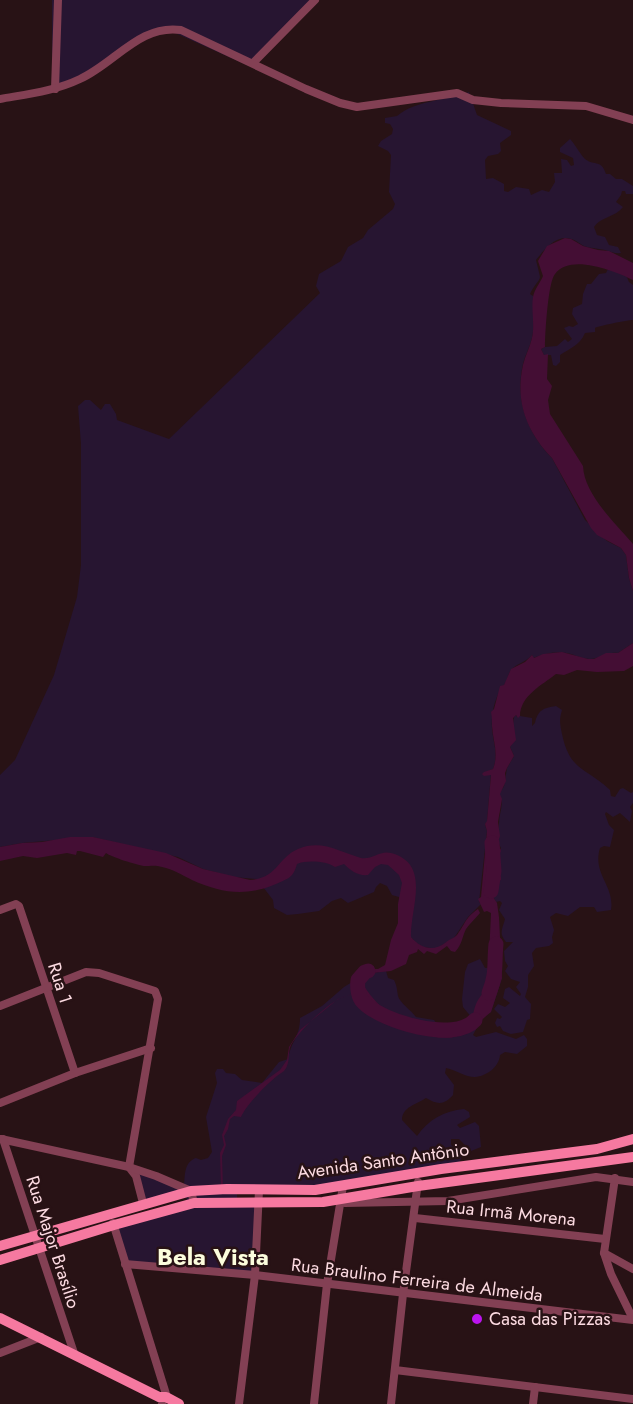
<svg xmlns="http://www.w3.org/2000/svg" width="633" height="1404" viewBox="0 0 633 1404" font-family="Jost,sans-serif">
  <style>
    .green { fill: #271531 }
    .water { fill: #440e34 }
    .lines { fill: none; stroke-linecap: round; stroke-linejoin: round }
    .river { stroke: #440e34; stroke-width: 15 }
    .street { stroke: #834054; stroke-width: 8 }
    .secondary { stroke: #f679a0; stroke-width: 10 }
    .poi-dot { fill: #bc14ef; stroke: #281215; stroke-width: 2 }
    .labels { text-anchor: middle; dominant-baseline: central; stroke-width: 5; stroke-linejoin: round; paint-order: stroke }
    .street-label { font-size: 18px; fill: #fddbe2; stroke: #281215 }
    .poi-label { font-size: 18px; fill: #fddbe2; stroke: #281215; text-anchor: start }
    .district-label { font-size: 24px; font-weight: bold; fill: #fcfddd; stroke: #281215 }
  </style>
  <rect width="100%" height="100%" fill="#281215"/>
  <g class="green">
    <path d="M52 0H312L249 66 173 32 153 34 92 74 52 91Z"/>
    <path d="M469 92 477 115 511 131V135L500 143 501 151 498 154 488 156 485 160 486 179 493 178 504 184V191L508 192 516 187 529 189 531 195 542 190 549 192 555 182 554 173H562L561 159 567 160 571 166 574 165 573 158 560 152V148L570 139C574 143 579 152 584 158 593 167 601 158 606 174H610L616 179H622L633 186V194H626L625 191H622L621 195 616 202 623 207C616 217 600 217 594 227L597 235 605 237 609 245 618 247 621 253C615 254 613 252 608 251 600 248 592 249 584 246 580 244 576 240 571 239 556 234 544 250 536 260 542 286 542 272 530 294L533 296C534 310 535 324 532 338 530 347 525 355 523 364 515 400 527 432 552 458L585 520 607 541 621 548 626 555 629 578 633 591V643L618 653C608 651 600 659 590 659 584 659 577 656 571 654 558 651 546 653 533 658L532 655C526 662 519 663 513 668 508 672 508 680 504 685 495 696 491 713 492 728 493 743 499 754 493 769L482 774H491L487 822 485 824 487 831 479 902 481 904 468 917 454 938 436 949 423 947 416 943 398 923 399 897 392 895 387 886 380 883 376 887 374 892 348 903 341 898 332 901 319 911 298 914 287 915 274 908 273 900 257 879 233 877 203 869 178 857 92 837 22 843 0 847V775L15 760 54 675 77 597 81 565V444L78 406 85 400H90L101 410 105 404H110L116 414 117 420 169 439 320 293 316 286 319 274 341 261 348 247 363 238 368 230 393 209 395 204 389 192 391 155 388 151 378 146 381 141 392 134 393 129 390 124 385 123V118L397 116C416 100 445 101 469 92Z"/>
    <path d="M609 267 623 268 629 282 633 285V320C628 320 598 326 595 328V332L585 333C580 345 569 349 560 355V362L556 366 553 365 551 355H544L541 349 545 347 557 346 565 339 568 342 572 339 564 328 569 326 573 327 578 324 572 314 573 308 582 304 583 294 587 284H591L599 274 606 273Z"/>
    <path d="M556 706 562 710C559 720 560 724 562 734 570 772 586 767 610 790L611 796 615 797 620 789 623 788 631 793 633 792V803L630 807 632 811 630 822 620 813 613 817 606 812 605 814 609 825 614 830 610 847 604 846 600 848C592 874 615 886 611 910L597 912 594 907H580L568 916 556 913 550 917 554 930 552 937 553 943 549 946 536 948 532 953 534 966 528 975V987L525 997 531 1004 530 1019 527 1020 523 1032 511 1034 503 1031 500 1026 497 1027 495 1023 497 1018 500 1019 502 1017 494 1009 498 1004 505 1007 510 1003 503 998 505 989 509 987 520 996 521 994 516 987 520 982 511 979 505 971 508 966 505 961 504 951 513 942H506C498 933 503 928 505 919L499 910 502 903 500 901 496 902 493 897 496 873 490 866V864L498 857 501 848 498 842C500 835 498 830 499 823 499 812 505 804 499 794L504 786 507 768 514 756 510 747C518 736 510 726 515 715L518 717 520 716 532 718V726L535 723C538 710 543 708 556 706Z"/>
    <path d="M480 959 485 968H496L502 978 491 1012 482 1018 473 1035 476 1037 496 1032 516 1039 524 1035 527 1039V1046L517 1054 505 1052 500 1055C499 1067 487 1076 475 1077 465 1077 456 1070 446 1068L445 1073 454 1085 453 1095C444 1105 438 1105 426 1098 417 1104 402 1107 402 1120L417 1136C429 1119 444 1111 464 1109L469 1112 470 1117 457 1125 460 1128 475 1122 479 1126 481 1147 471 1151 459 1139H451V1145L460 1152 462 1156 458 1166 330 1188 237 1189V1203H259L255 1275 125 1264 114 1225 188 1205 185 1193 143 1203 129 1167 184 1187C185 1175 184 1162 196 1158L201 1160 208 1158 212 1152 206 1117 217 1083 215 1073 217 1069H223L226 1073 235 1074 242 1080 262 1083 279 1062 288 1059C291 1041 300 1037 300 1018L322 1006 344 987 357 979 372 973 386 971 388 978 394 980C397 986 397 990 398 996 400 1003 411 1010 416 1017L434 1020 441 1030 463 1028 471 1025 472 1018 463 1007 462 999 465 972 468 964Z"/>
  </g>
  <g class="water">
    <path d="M565 238 571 239 583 246 598 250 609 251 633 263V280C615 271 570 253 555 274 548 282 545 334 545 347L541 349 544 355 548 354 547 379 552 386 548 400 550 414 583 466C584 494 615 523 633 544V591L629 578 626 555 621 548 597 535 591 528 552 458C526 431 515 401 523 365 525 356 530 347 532 338 535 324 531 310 533 297 534 290 540 283 543 276L538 261 547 246Z"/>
    <path d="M633 643V666L624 671 597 672 577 670 564 675 556 674C542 685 520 696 520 716L518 718 516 715 513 718 516 740 510 747 514 756 507 768 505 773 506 781 500 794 502 799 498 822 500 836 498 842 501 851 498 857V861L491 864 490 866 501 877V880L495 882 493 897 497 903 499 917 502 978 491 1012C479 1021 473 1032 458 1036 438 1042 418 1032 400 1025 392 1022 380 1021 373 1016 367 1012 361 1000 359 992 352 995 343 996 337 1000 322 1009 300 1030 291 1045 287 1054 291 1063 284 1071 282 1073 279 1074 277 1076 266 1085 246 1105 241 1117L234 1116 230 1119 228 1129 224 1136 226 1145 222 1156 223 1189H221L220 1153 224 1145 222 1135 228 1119 236 1110 237 1101 280 1070 287 1060 289 1047 300 1030 338 999 358 992 357 976 361 969H378L385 965 391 940 398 923V904L402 883 399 875 388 865 381 864 375 867 368 875C358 876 351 871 344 864L335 867C326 861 307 860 297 864 293 878 289 878 276 884 246 897 221 893 192 880 182 875 173 869 162 867 156 865 151 866 144 866 137 865 111 857 106 853L103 857 80 851H77L76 855 67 853 37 858 23 856 0 861V847L22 843 42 842 70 837H93L166 853 203 869 250 880C278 878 277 858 298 849 322 839 339 852 361 858 372 860 380 850 391 853 432 864 410 908 411 937 420 948 433 952 445 943 449 939 453 939 457 935 466 923 464 919 478 909L480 913C476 918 470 923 466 929 462 937 462 945 455 952L451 951 447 946 436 954 427 951 424 954 418 949 417 952 409 955 406 964 391 971 372 973 367 977 364 986C387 1022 429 1042 471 1025 473 1015 474 1005 480 997 488 984 501 979 495 958L489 956 491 913 487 911 484 912 478 899 481 897 487 831 485 824 487 821 491 775 484 776 482 774 484 772 493 769C499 754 493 741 492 726 492 721 492 717 491 712L494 709 500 686 504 685 511 669 525 662 532 655 534 658 543 654 562 652 588 659H594L606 653H618Z"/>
  </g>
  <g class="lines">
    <g class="river">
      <path d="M491 891 494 871 492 843"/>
      <path d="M368 971 365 972 358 980C357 987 358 997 363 1002 382 1022 455 1043 475 1020"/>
      <path d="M489 993C497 974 494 963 496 944"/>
    </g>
    <g class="street">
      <path d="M253 63 315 0"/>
      <path d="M55 89 58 0"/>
      <path d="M0 99C28 94 55 91 80 79 115 63 140 24 181 30L306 89 340 103 357 107 457 93 473 100 501 103 586 106 633 120"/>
      <path d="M0 910 16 904 19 906 75 1073"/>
      <path d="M0 1006 86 972 99 973 155 991 158 999 129 1167 136 1176 143 1203"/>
      <path d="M0 1103 75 1073 151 1048"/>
      <path d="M1 1139 129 1167 156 1176 191 1191 194 1203"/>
      <path d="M3 1139 74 1353"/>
      <path d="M615 1178 604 1253 611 1274 633 1319"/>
      <path d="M345 1203 448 1201 596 1177 633 1182"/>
      <path d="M415 1218 605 1239"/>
      <path d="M113 1223 166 1394 162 1404"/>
      <path d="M604 1253 633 1269"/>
      <path d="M125 1264 255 1275 633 1320"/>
      <path d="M0 1353 41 1337"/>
      <path d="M395 1370 633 1399"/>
      <path d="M239 1404 255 1275 259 1190"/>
      <path d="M314 1404 327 1284 343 1186"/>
      <path d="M391 1404 403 1294 418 1182"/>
      <path d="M533 1404 535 1387"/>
    </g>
    <g class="secondary">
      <path d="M0 1246 191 1191 227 1189 315 1190 441 1169 597 1149 633 1139"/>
      <path d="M0 1260 114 1225 194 1203 323 1202 418 1186 633 1157"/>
      <path d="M0 1318 159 1397H166L179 1404"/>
    </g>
  </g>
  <circle class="poi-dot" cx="477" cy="1319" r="6"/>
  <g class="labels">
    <g class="street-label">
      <text transform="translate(60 983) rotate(72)">Rua 1</text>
      <text transform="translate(383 1161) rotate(-8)">Avenida Santo Antônio</text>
      <text transform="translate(511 1213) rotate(6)">Rua Irmã Morena</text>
      <text transform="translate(53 1242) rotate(72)">Rua Major Brasílio</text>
      <text transform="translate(417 1280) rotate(7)">Rua Braulino Ferreira de Almeida</text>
    </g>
    <g class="poi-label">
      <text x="489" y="1319">Casa das Pizzas</text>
    </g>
    <g class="district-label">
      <text x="213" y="1256">Bela Vista</text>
    </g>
  </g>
</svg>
